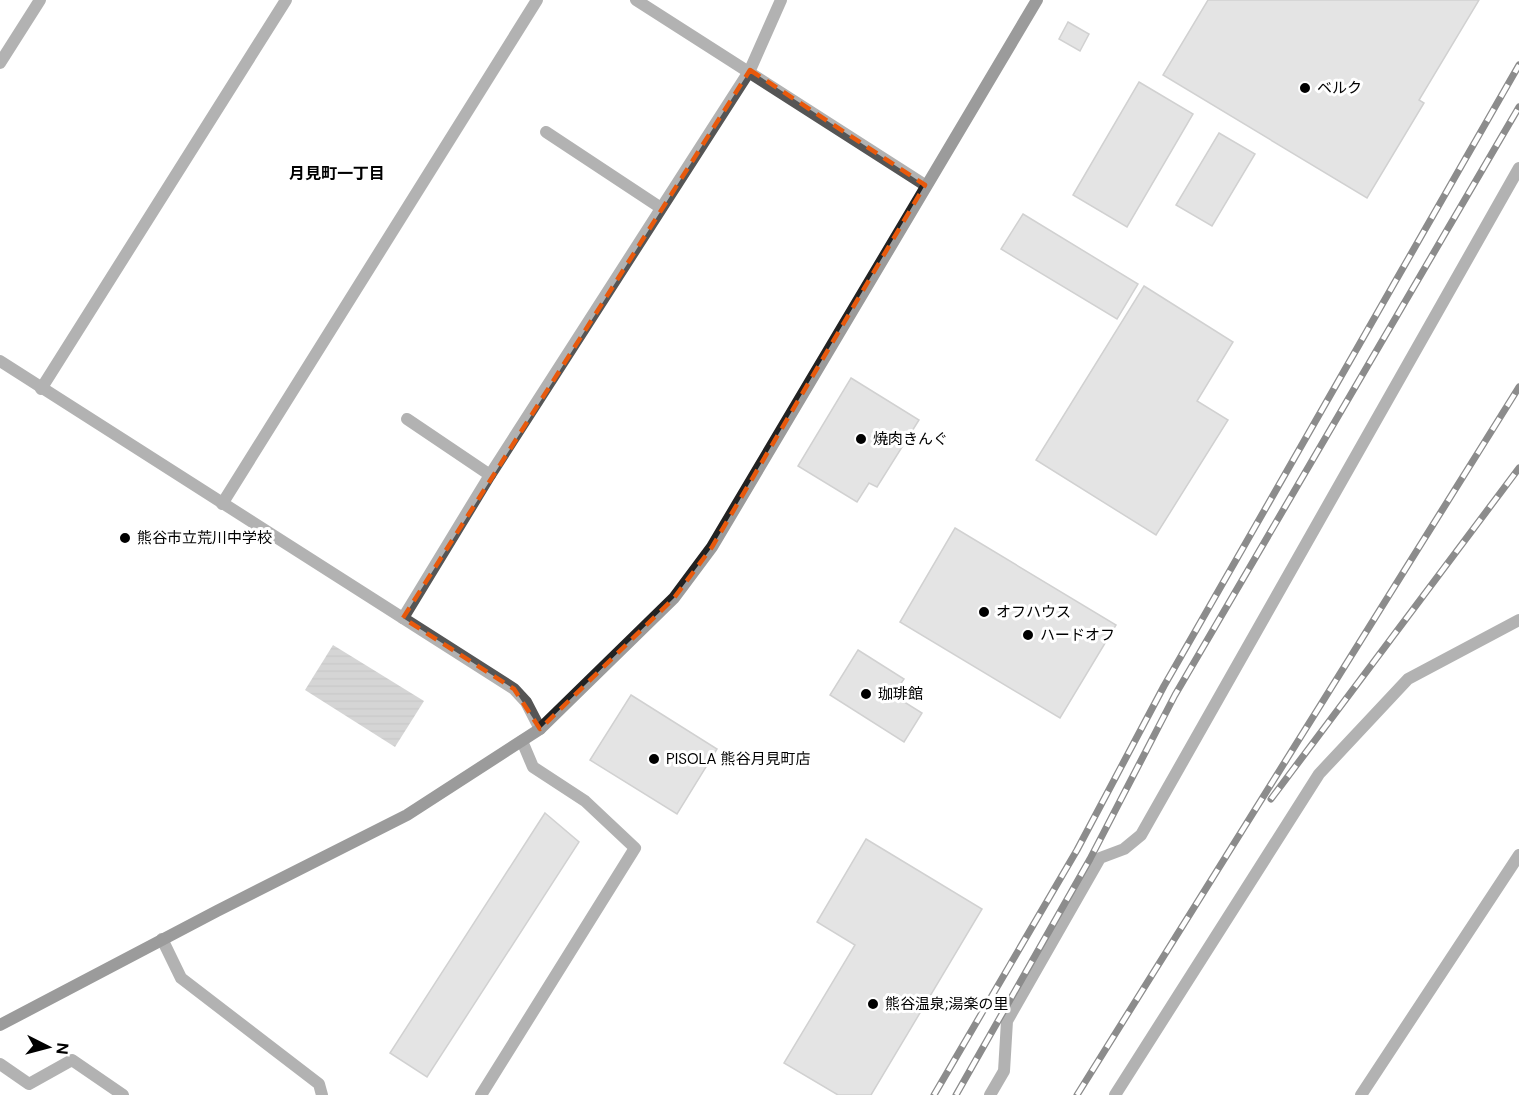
<svg xmlns="http://www.w3.org/2000/svg" width="1519" height="1095" viewBox="0 0 1519 1095" font-family="'DM Sans','Noto Sans JP',sans-serif">
  <style>
    .water { fill: url(#water-rules) }
    .building { fill: #c4c4c4; stroke: #999; stroke-width: 1.5 }
    .lines { fill: none; stroke-linecap: round; stroke-linejoin: round }
    .lane { stroke: #555; stroke-width: 12 }
    .street { stroke: #555; stroke-width: 12 }
    .secondary { stroke: #222; stroke-width: 12 }
    .rail-casing { stroke: #000; stroke-width: 7 }
    .rail { stroke: #fff; stroke-width: 4.5; stroke-dasharray: 14; stroke-linecap: butt }
    .marked { fill: none; stroke: #e8590c; stroke-width: 4.5; stroke-dasharray: 12 8; stroke-linejoin: round }
    .poi-dot { fill: #000; stroke: #fff; stroke-width: 2 }
    .labels { text-anchor: middle; dominant-baseline: central; stroke-width: 6; stroke-linejoin: round; paint-order: stroke }
    .poi-label { font-size: 15px; fill: #000; stroke: #fff; text-anchor: start }
    .neighbourhood-label { font-size: 16px; font-weight: bold; fill: #000; stroke: #fff }
  </style>
  <defs>
    <pattern id="water-rules" width="6" height="5" patternUnits="userSpaceOnUse" patternTransform="scale(1.5)"><rect width="6" height="5" fill="#a3a3a3"/><path d="M0 2.5h6" fill="none" stroke="#8b8b8b"/></pattern>
  </defs>
  <rect width="100%" height="100%" fill="#fff"/>
  <path class="water" d="M333 645 424 701 395 747 305 690Z"/>
  <g class="building">
    <path d="M1208 0H1479L1419 100 1424 103 1367 198 1163 75Z"/>
    <path d="M1068 22 1089 34 1080 51 1059 39Z"/>
    <path d="M1139 82 1193 114 1127 227 1073 195Z"/>
    <path d="M1219 133 1255 154 1212 226 1176 205Z"/>
    <path d="M1023 214 1138 284 1117 319 1001 249Z"/>
    <path d="M1144 286 1233 342 1197 401 1228 420 1156 535 1036 460Z"/>
    <path d="M851 378 919 420 877 487 869 483 857 502 798 466Z"/>
    <path d="M955 528 1116 625 1060 718 900 622Z"/>
    <path d="M858 650 904 679 893 695 922 713 904 742 830 695Z"/>
    <path d="M631 695 717 749 677 814 590 760Z"/>
    <path d="M545 813 579 842 427 1077 390 1053Z"/>
    <path d="M866 839 982 909 871 1095H838L784 1063 855 945 817 922Z"/>
  </g>
  <g class="lines">
    <g class="lane">
      <path d="M162 939 181 978 319 1084 322 1095"/>
      <path d="M0 1064 29 1084 72 1060 123 1095"/>
      <path d="M481 1095 635 848 585 801 533 767 522 741"/>
    </g>
    <g class="street">
      <path d="M636 0 925 185"/>
      <path d="M0 63 40 0"/>
      <path d="M546 132 661 208"/>
      <path d="M0 361 514 689 526 702 540 729"/>
      <path d="M41 389 286 0"/>
      <path d="M407 419 490 475"/>
      <path d="M222 504 537 0"/>
      <path d="M403 618 490 475 750 70 781 0"/>
      <path d="M990 1095 1004 1071 1007 1021 1100 858 1124 849 1141 835 1519 168"/>
      <path d="M1115 1095 1319 774 1408 679 1519 620"/>
      <path d="M1361 1095 1519 855"/>
    </g>
    <path class="secondary" d="M0 1025 217 911 407 815 540 729 674 598 712 547 1037 0"/>
    <defs>
      <g id="rail">
        <path d="M1271 799 1519 468"/>
        <path d="M934 1095 1077 850 1164 686 1519 65"/>
        <path d="M956 1095 1090 859 1175 695 1519 107"/>
        <path d="M1077 1095 1519 387"/>
      </g>
    </defs>
    <use href="#rail" class="rail-casing"/>
    <use href="#rail" class="rail"/>
  </g>
  <path d="M0 0H1519V1095H0ZM750 70 925 185 712 547 674 598 540 729 514 689 403 618Z" fill="#fff" fill-opacity=".55" fill-rule="evenodd"/>
  <path class="marked" d="M750 70 925 185 712 547 674 598 540 729 514 689 403 618Z"/>
  <g class="poi-dot">
    <circle cx="1305" cy="88" r="6"/>
    <circle cx="861" cy="439" r="6"/>
    <circle cx="125" cy="538" r="6"/>
    <circle cx="984" cy="612" r="6"/>
    <circle cx="1028" cy="635" r="6"/>
    <circle cx="866" cy="694" r="6"/>
    <circle cx="654" cy="759" r="6"/>
    <circle cx="873" cy="1004" r="6"/>
  </g>
  <g class="labels">
    <g class="poi-label">
      <text x="1317" y="88">ベルク</text>
      <text x="873" y="439">焼肉きんぐ</text>
      <text x="137" y="538">熊谷市立荒川中学校</text>
      <text x="996" y="612">オフハウス</text>
      <text x="1040" y="635">ハードオフ</text>
      <text x="878" y="694">珈琲館</text>
      <text x="666" y="759">PISOLA 熊谷月見町店</text>
      <text x="885" y="1004">熊谷温泉;湯楽の里</text>
    </g>
    <g class="neighbourhood-label">
      <text x="337" y="173">月見町一丁目</text>
    </g>
  </g>
  <g transform="translate(48 1047) rotate(96)" stroke="#ffffff" stroke-width="4.5" paint-order="stroke">
  <path d="M0-4.5L10 22L0 15L-10 22Z" fill="#000000"/>
  <text y="-9" font-size="16" font-weight="bold" text-anchor="middle" fill="#000000">N</text>
  </g>
</svg>
